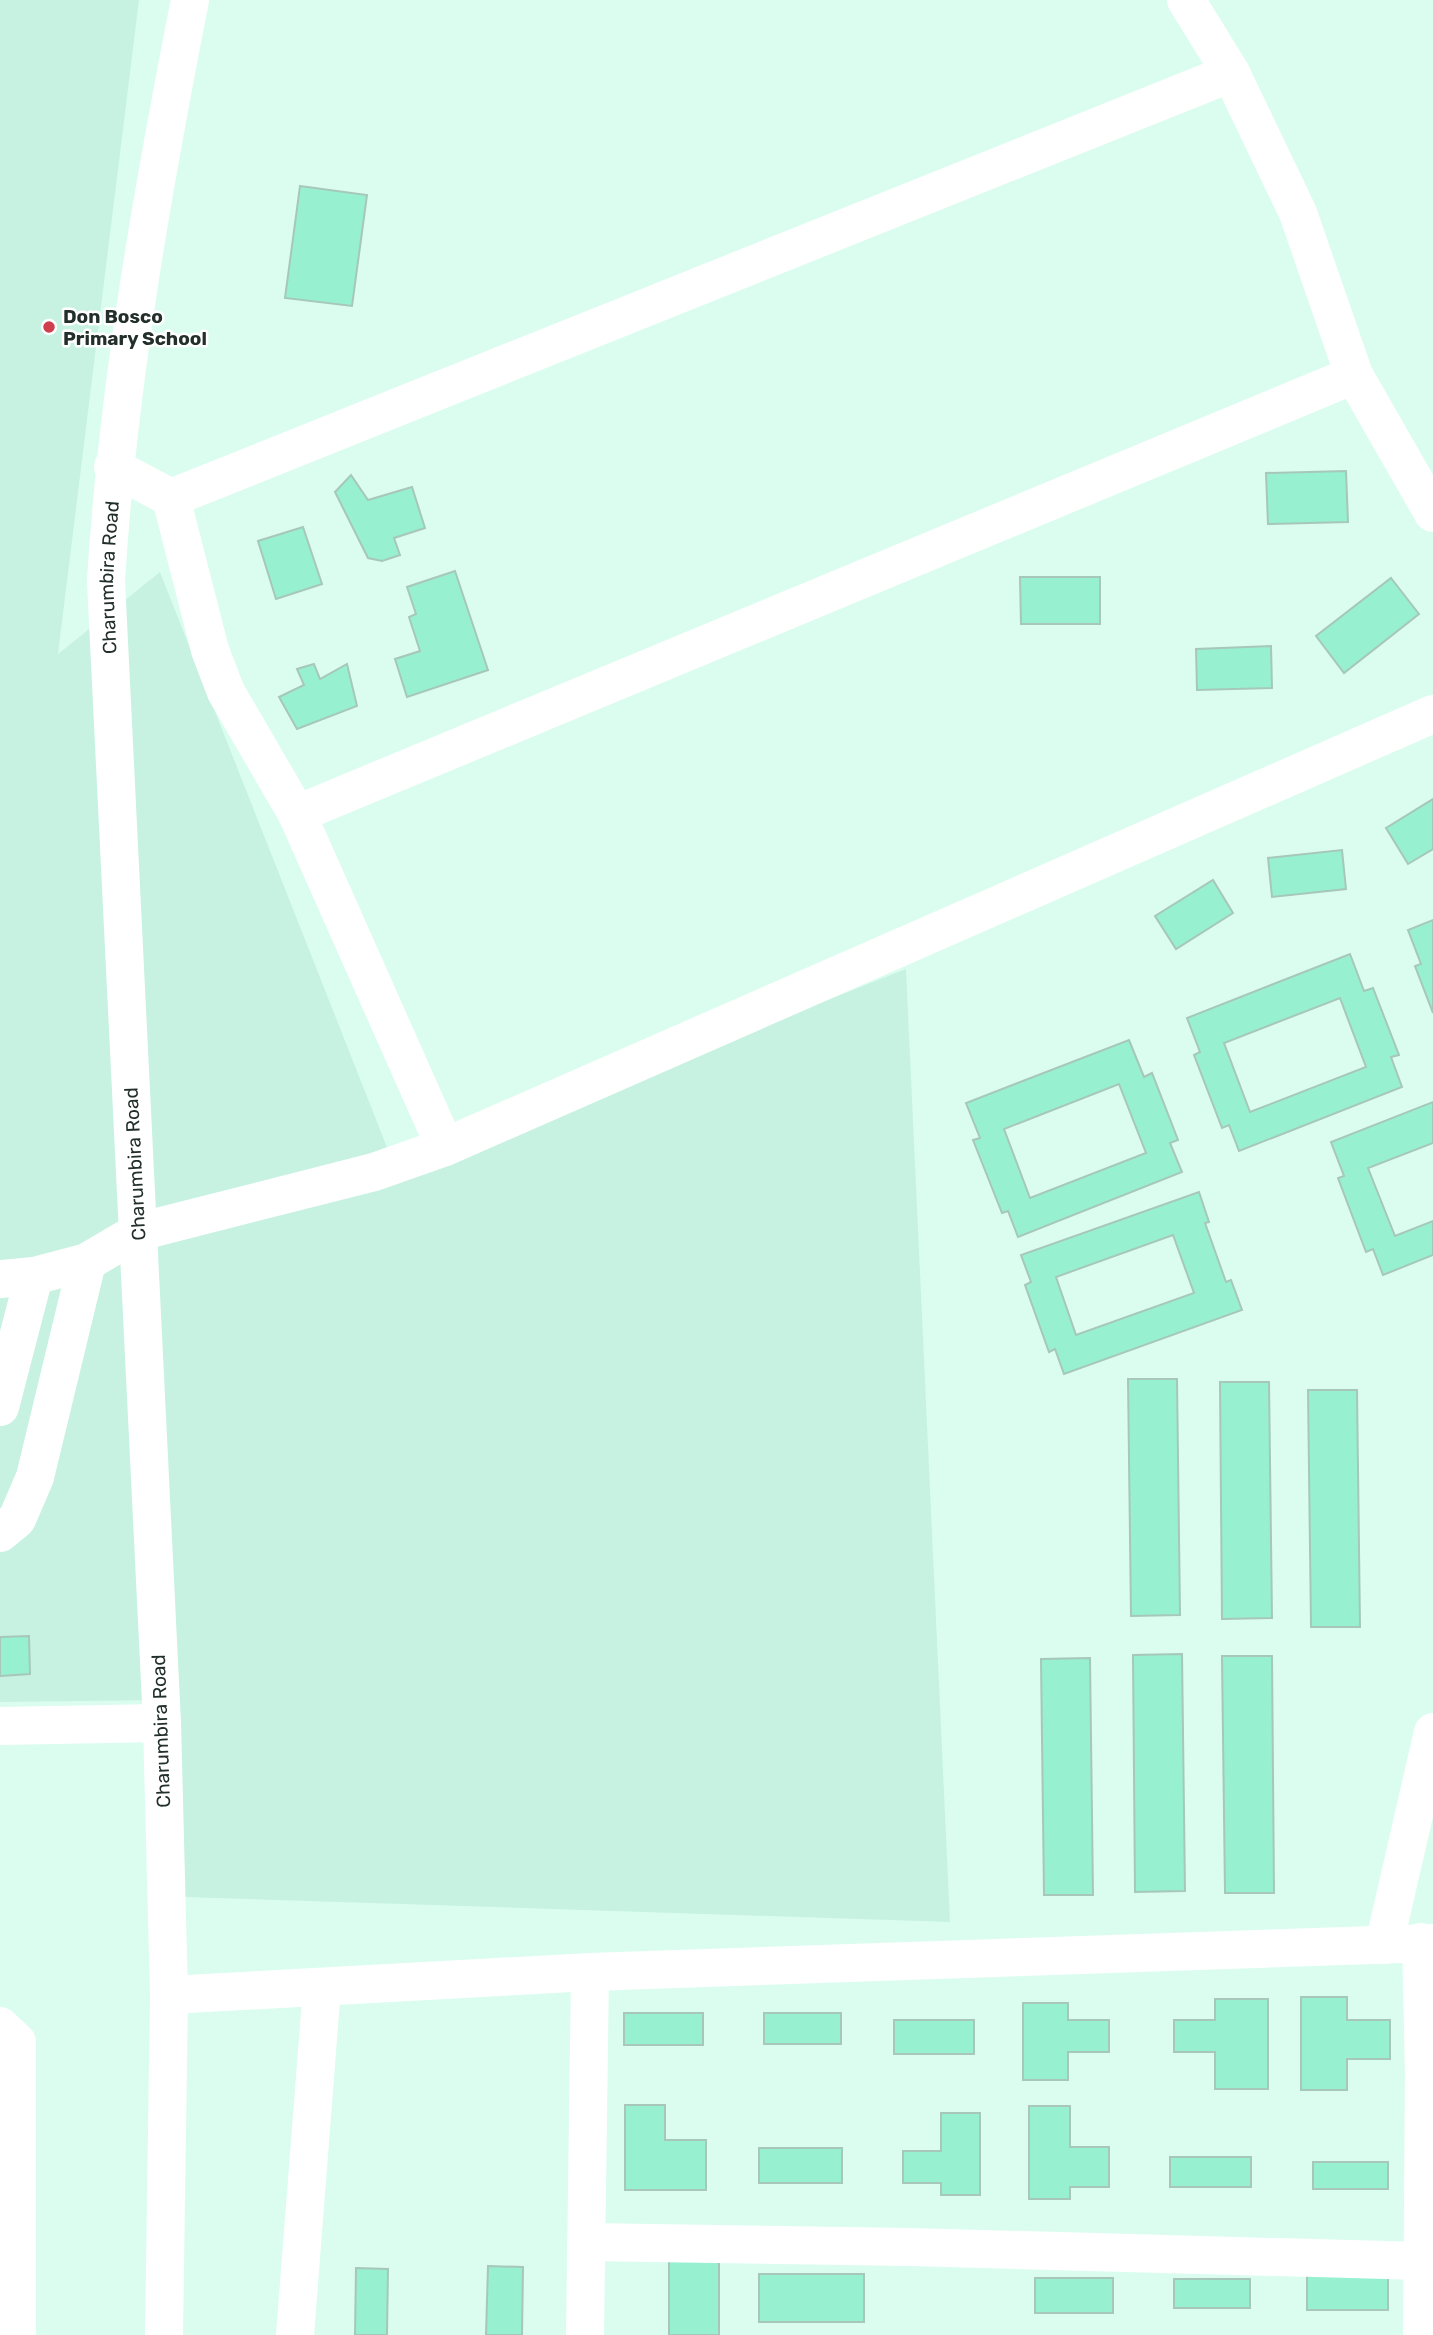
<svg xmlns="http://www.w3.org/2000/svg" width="1433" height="2335" viewBox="0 0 1433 2335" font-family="Rubik,sans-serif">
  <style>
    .built { fill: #c7f2e1 }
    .building { fill: #97f1d1; stroke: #a6c7ba; stroke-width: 2; fill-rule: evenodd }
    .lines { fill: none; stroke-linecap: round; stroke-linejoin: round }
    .minor { stroke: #fff; stroke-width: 38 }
    .poi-dot { fill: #cf3f4e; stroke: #fff; stroke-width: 2.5 }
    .labels { text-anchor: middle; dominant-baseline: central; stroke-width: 5; stroke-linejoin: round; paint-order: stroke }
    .poi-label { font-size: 19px; font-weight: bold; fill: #222f2a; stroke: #fff; text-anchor: start }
    .street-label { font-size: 19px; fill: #222f2a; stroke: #fff }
  </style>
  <rect width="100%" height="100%" fill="#dbfdef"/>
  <path class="built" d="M0 0H139L58 654 160 572 396 1170 906 969 950 1922 185 1897 165 1700 0 1702Z"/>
  <g class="building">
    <path d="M300 186 367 195 352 306 285 298Z"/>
    <path d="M1346 471 1348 522 1268 524 1266 473Z"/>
    <path d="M351 475 368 500 412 487 425 528 394 538 400 555 382 561 368 558 335 492Z"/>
    <path d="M303 527 322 584 276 599 258 541Z"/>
    <path d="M455 571 488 670 407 697 395 659 420 651 409 617 416 614 407 587Z"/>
    <path d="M1020 577H1100V624H1021Z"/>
    <path d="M1391 578 1419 614 1344 673 1316 636Z"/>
    <path d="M1271 646 1272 688 1197 690 1196 649Z"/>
    <path d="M314 664 320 679 347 664 357 706 297 729 279 697 304 685 297 669Z"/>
    <path d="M1433 799V849L1408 864 1386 828Z"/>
    <path d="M1342 850 1346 889 1272 897 1268 858Z"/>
    <path d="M1213 880 1233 913 1176 949 1155 916Z"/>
    <path d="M1433 920V1013L1415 966 1421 964 1408 930Z"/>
    <path d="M1350 954 1364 991 1373 988 1399 1055 1391 1057 1402 1087 1239 1151 1229 1125 1222 1128 1194 1055 1200 1052 1187 1018ZM1340 998 1366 1067 1250 1112 1224 1043Z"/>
    <path d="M1129 1040 1144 1077 1152 1073 1178 1140 1170 1143 1182 1172 1018 1237 1008 1211 1002 1213 973 1140 980 1138 966 1103ZM1119 1084 1146 1153 1030 1198 1004 1129Z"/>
    <path d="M1433 1102V1143L1368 1168 1395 1236 1433 1221V1255L1383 1275 1373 1249 1366 1252 1338 1178 1344 1176 1331 1142Z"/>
    <path d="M1199 1192 1209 1222 1205 1223 1226 1282 1231 1280 1242 1310 1064 1374 1055 1349 1049 1352 1025 1285 1031 1282 1021 1255ZM1173 1235 1194 1293 1076 1335 1056 1277Z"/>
    <path d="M1128 1379H1177L1180 1615 1131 1616Z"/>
    <path d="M1220 1382H1269L1272 1618 1222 1619Z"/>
    <path d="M1308 1390H1357L1360 1627H1311Z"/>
    <path d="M29 1636 30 1674 0 1676V1637Z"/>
    <path d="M1182 1654 1185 1891 1135 1892 1133 1655Z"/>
    <path d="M1222 1656H1272L1274 1893H1225Z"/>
    <path d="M1090 1658 1093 1895H1044L1041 1659Z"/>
    <path d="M1301 1997H1347V2020H1390V2059H1347V2090H1301Z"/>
    <path d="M1215 1999H1268V2089H1215V2052H1174V2020H1215Z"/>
    <path d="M1023 2003H1068V2020H1109V2052H1068V2080H1023Z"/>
    <rect x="624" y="2013" width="79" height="32"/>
    <rect x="764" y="2013" width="77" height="31"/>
    <rect x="894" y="2020" width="80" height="34"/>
    <path d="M625 2105H665V2140H706V2190H625Z"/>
    <path d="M1029 2106H1070V2147H1109V2187H1070V2199H1029Z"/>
    <path d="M941 2113H980V2195H941V2183H903V2151H941Z"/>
    <rect x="759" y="2148" width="83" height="35"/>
    <rect x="1170" y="2157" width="81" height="30"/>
    <rect x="1313" y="2162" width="75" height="27"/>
    <rect x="669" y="2259" width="50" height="76"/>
    <path d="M488 2266 523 2267 522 2335H486Z"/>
    <path d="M356 2268 388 2269 387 2335H355Z"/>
    <rect x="759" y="2274" width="105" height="48"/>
    <rect x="1307" y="2276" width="81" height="34"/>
    <rect x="1035" y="2278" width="78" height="35"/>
    <rect x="1174" y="2279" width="76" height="29"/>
  </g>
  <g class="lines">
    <g class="minor">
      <path d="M1186 0 1231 73 1298 213 1354 375 1433 513"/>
      <path d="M113 467 171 498 210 650 226 692 297 814"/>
      <path d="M171 498 1231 73"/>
      <path d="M445 1147 297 814 1354 375"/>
      <path d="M0 1279 34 1276 87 1262 138 1232 374 1172 445 1147 1433 714"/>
      <path d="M0 1407 34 1276"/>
      <path d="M0 1533 17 1519 35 1477 87 1262"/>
      <path d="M0 1726 162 1723"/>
      <path d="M1421 1942 1424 2072 1422 2335"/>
      <path d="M1384 1945 1433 1732"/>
      <path d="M169 1995 590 1972 1433 1943"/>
      <path d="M0 2026 17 2042V2335"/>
      <path d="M588 2242 911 2247 1422 2261"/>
      <path id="s1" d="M164 2335 169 1995 162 1723 106 581C118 385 152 193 190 0"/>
      <path d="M295 2335 322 1987"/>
      <path d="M585 2335 590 1972"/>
    </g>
  </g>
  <circle class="poi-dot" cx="49" cy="327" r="7"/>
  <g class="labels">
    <g class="poi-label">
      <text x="63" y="316">Don Bosco<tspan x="63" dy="22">Primary School</tspan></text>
    </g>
    <g class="street-label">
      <text stroke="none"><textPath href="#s1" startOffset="1759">Charumbira Road</textPath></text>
      <text transform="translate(135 1164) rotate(-93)">Charumbira Road</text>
      <text transform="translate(161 1731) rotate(-92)">Charumbira Road</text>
    </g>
  </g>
</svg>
